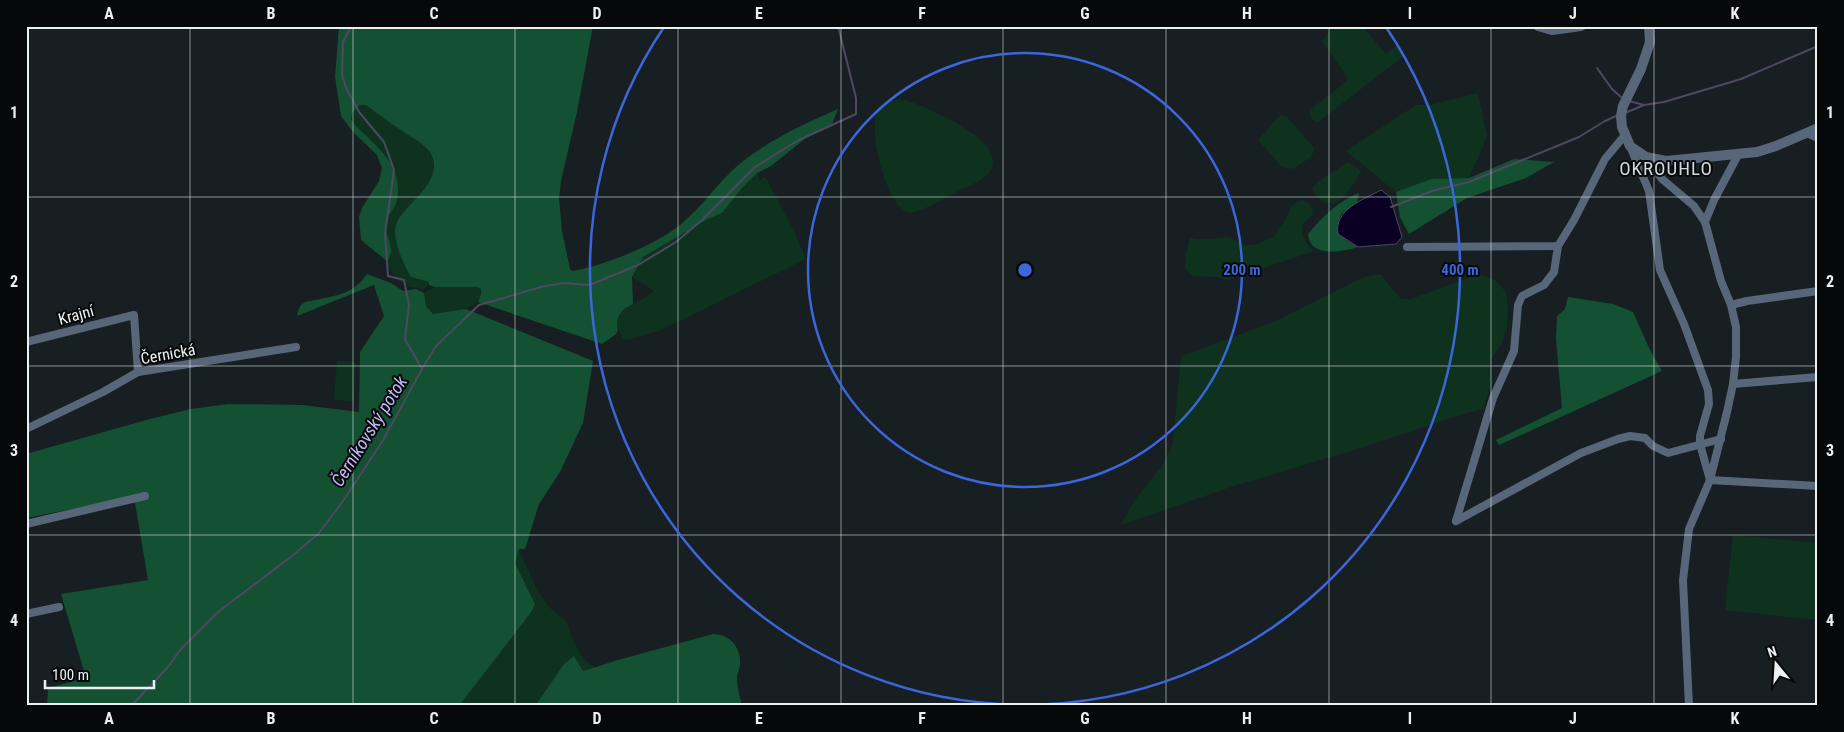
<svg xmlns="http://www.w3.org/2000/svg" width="1844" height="732" viewBox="0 0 1844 732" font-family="'Roboto Condensed',sans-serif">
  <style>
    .green { fill: #0e321e }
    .forest { fill: #145132 }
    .water { fill: #0a0023; stroke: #4e4861 }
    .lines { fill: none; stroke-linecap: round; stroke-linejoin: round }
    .stream { stroke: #4e4861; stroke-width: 2 }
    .minor { stroke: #58667a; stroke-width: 8 }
    .tertiary { stroke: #58667a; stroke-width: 10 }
    .grid { fill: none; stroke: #ebf0f2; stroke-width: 1; stroke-opacity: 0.55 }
    .ring { fill: none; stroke: #3c66dc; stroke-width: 2.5 }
    .labels { text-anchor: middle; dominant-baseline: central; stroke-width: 4; stroke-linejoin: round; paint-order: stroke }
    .street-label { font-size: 16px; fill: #ebf0f2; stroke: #060809 }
    .water-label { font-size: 18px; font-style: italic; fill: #c3b9f8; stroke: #060809 }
    .quarter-label { font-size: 19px; letter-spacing: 1px; fill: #d0dade; stroke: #060809 }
    .centre { fill: #3c66dc; stroke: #060809; stroke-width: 2.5 }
    .ring-label { font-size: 15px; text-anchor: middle; font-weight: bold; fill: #3c66dc; stroke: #060809; stroke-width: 4; stroke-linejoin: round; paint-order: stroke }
    .neatline { fill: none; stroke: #ebf0f2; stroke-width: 2 }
    .grid-label { font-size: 16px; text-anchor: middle; font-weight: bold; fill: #ebf0f2 }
  </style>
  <rect width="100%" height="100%" fill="#171f22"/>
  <g class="green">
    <path d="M1333 26H1362L1386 54 1397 45 1403 54 1401 58 1317 123C1311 118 1308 116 1311 109L1347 81 1346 75 1322 41Z"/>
    <path d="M1478 93 1487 137 1469 178 1431 179 1396 192 1346 151 1416 105H1430Z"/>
    <path d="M903 99C923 106 1008 139 991 170 985 180 968 186 958 191 943 199 927 209 910 213 906 212 903 210 900 207 885 192 866 128 879 109 885 101 894 100 903 99Z"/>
    <path d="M360 105H366L426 147 434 160 433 174 429 182 396 223 395 234 405 266 416 279 424 280 430 283 423 289 408 286 401 282 392 273 387 265 386 223 388 217 397 201 384 153 355 125 351 119 352 113Z"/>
    <path d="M1282 115 1287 117 1315 149 1311 157 1293 169 1282 167 1258 140 1278 117Z"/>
    <path d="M1347 162 1361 170 1360 173C1353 185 1339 212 1322 201 1317 198 1314 194 1313 188 1320 176 1337 172 1347 162Z"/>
    <path d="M757 173 760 180 765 176 795 233 806 259 659 331 627 340 623 339C605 306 635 308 654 291L632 277 643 257 708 219 722 213 742 188Z"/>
    <path d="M1302 200 1309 203 1313 210 1312 215 1302 225C1301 236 1306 246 1315 251L1227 280 1219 277 1194 276 1185 269 1186 253 1190 238C1205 241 1211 238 1226 237 1234 237 1237 243 1244 245 1257 247 1262 240 1274 237L1286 218 1292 205Z"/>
    <path d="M1373 275H1381L1401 299H1411L1476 275 1484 276 1494 279 1506 292 1508 307 1507 326 1502 344 1491 359V386L1483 409 1467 413 1351 451 1234 486 1121 525 1134 501 1162 466 1173 443 1181 356 1276 321 1362 278Z"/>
    <path d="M435 287H478L481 289C481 306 467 309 453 311 446 311 440 315 433 314L426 306 424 293Z"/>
    <path d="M337 361 356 362 354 401 334 400Z"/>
    <path d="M1733 535 1818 543V620L1725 610Z"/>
    <path d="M519 549 537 590 550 608 566 621 574 643 584 659 595 668 583 671 574 656 564 664 535 706H459L532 611 535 603 515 563Z"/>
  </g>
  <g class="forest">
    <path d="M339 26H593L577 112 561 181 559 198 562 231 570 269 572 271C603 266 656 245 680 225 701 208 716 185 736 167 765 142 803 124 838 109L832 124 807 137 771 166 757 173 742 188 722 213 708 219 643 257 632 277 633 304C621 309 615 317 618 330L616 334 602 344 478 302 481 294V289L478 287H435L429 285V282L411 277C404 265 390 236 397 222 408 201 448 178 429 151 423 143 412 138 404 132 391 124 379 114 366 105H360L352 113 351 119 355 125C376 146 404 166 397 200 395 209 387 215 386 225 385 234 392 243 391 251 391 255 388 258 388 262L361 240 359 217 362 208 379 181 382 168 377 155 353 132 341 116 335 77Z"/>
    <path d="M1514 159 1554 162 1526 178 1467 198 1409 234 1400 217 1396 192 1431 179 1469 178Z"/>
    <path d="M1359 193 1357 203 1341 214 1337 226 1347 241 1358 247C1341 252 1310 258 1308 234 1322 217 1338 201 1359 193Z"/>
    <path d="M367 274 391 283 403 291 416 289 424 293 426 306 433 314 466 309 593 361 583 423 560 472 539 504 525 549H519L515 563 535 604 532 611 459 706H47L48 688 86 678 61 594 148 580 134 497 26 518V454L150 419 191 409 228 404 302 405 359 412 360 352 384 316 374 285 297 316C298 311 299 305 304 303 308 300 315 301 320 299 339 295 354 293 367 274Z"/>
    <path d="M1568 297 1613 304 1633 312 1650 350 1662 371 1499 445 1496 440 1562 408 1556 339 1557 316 1565 309Z"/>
    <path d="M713 634C730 634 742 648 740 666 739 670 737 674 737 678 737 687 740 697 742 706H535L564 664 574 656 583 671 618 660Z"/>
  </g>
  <path class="water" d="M1381 190 1390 197 1402 237 1396 244 1358 247 1338 234C1334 209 1363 200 1381 190Z"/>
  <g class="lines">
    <g class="stream">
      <path d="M1597 68 1612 89 1622 98"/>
      <path d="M1629 101 1644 105 1664 102 1741 79 1818 46"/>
      <path d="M1625 113 1644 105"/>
      <path d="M1391 207 1432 191 1469 182 1579 137 1605 121 1618 115"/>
      <path d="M422 369 436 346 479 305 541 287 563 283 590 285 638 265 676 242 702 220 755 167 797 141 856 114V98L838 26"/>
      <path d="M134 706 133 704 168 667 181 649 218 612 292 556 318 534 343 501 382 442 422 369 405 339 409 305 404 280 388 276 385 234 394 170 384 142 359 112 346 88 342 74 343 42 351 26"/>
    </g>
    <g class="minor">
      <path d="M1807 133 1818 138"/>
      <path d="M1630 146 1649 191 1660 270 1684 324 1708 390 1709 404 1700 436V444L1710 480 1818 486"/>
      <path d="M1646 157 1662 179 1694 206 1705 222 1721 281 1731 305 1736 327V357L1733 384 1727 412 1710 480 1689 529 1683 580 1689 706"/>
      <path d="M1705 222 1714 200 1738 155"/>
      <path d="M1407 247 1558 246 1574 220 1605 159 1625 135"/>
      <path d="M1731 305 1747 301 1818 291"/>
      <path d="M26 342 134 315 138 372"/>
      <path d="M1733 384 1818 377"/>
      <path d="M26 429 103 392 138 372 296 347"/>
      <path d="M1456 521 1493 398 1514 351 1518 305 1522 296 1544 285 1554 272 1558 246"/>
      <path d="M1456 521 1581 453 1618 439 1630 436 1645 438 1653 446 1668 453 1721 439"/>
      <path d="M26 524 145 496"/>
      <path d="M26 614 59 607"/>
    </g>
    <g class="tertiary">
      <path d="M1538 26 1552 30 1581 26"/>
      <path d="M1649 26 1650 42 1641 69 1623 106 1621 116 1622 127 1630 146 1646 157 1666 161 1757 152 1776 146 1818 128"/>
    </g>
  </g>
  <path class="grid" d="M190 26V706M353 26V706M515 26V706M678 26V706M841 26V706M1003 26V706M1166 26V706M1329 26V706M1491 26V706M1654 26V706M26 197H1818M26 366H1818M26 535H1818"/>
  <g class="ring">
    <circle cx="1025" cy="270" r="217"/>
    <path d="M1386 27A435 435 0 1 1 664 27"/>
  </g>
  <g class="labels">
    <g class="street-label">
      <text transform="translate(76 315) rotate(-15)">Krajní</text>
      <text transform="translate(168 354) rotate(-10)">Černická</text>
    </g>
    <g class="water-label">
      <text transform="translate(369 431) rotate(-58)">Černíkovský potok</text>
    </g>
    <g class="quarter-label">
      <text x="1666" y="168">OKROUHLO</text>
    </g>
  </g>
  <circle cx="1025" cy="270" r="8" class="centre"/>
  <g class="ring-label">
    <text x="1242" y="275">200 m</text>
    <text x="1460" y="275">400 m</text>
  </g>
  <rect width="1844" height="732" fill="none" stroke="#060809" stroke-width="55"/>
  <g transform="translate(1776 664) rotate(342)" stroke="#060809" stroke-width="4" paint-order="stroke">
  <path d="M0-4L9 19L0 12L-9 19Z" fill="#ebf0f2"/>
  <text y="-8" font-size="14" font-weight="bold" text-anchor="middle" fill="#ebf0f2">N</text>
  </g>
  <path d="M45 680v8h109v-8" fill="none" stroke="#ebf0f2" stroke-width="2.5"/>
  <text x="52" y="680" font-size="15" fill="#ebf0f2" stroke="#060809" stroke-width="4" paint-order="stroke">100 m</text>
  <rect x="28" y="28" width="1788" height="676" class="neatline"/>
  <g class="grid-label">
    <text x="109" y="19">A</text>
    <text x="271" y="19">B</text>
    <text x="434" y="19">C</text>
    <text x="597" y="19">D</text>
    <text x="759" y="19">E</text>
    <text x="922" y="19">F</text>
    <text x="1085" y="19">G</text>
    <text x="1247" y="19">H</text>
    <text x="1410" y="19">I</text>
    <text x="1573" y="19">J</text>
    <text x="1735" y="19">K</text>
    <text x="14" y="118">1</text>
    <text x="1830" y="118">1</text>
    <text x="14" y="287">2</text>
    <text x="1830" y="287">2</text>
    <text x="14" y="456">3</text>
    <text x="1830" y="456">3</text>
    <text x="14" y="626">4</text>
    <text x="1830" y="626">4</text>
    <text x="109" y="724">A</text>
    <text x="271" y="724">B</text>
    <text x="434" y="724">C</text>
    <text x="597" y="724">D</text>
    <text x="759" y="724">E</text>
    <text x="922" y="724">F</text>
    <text x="1085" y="724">G</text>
    <text x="1247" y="724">H</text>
    <text x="1410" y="724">I</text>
    <text x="1573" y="724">J</text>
    <text x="1735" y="724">K</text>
  </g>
</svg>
